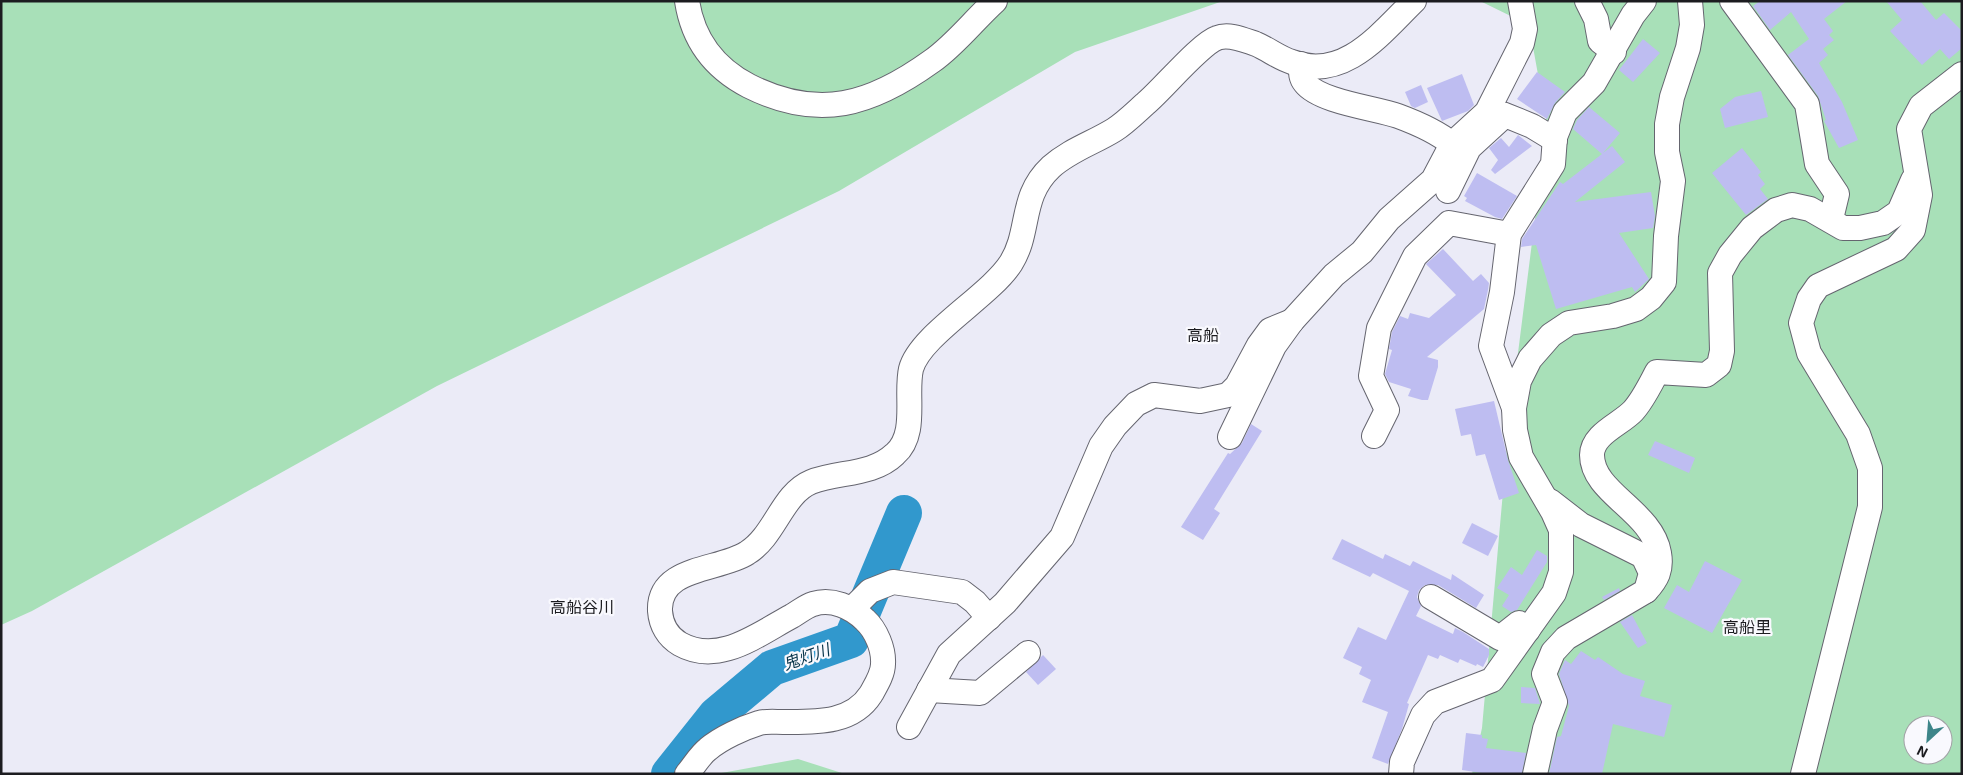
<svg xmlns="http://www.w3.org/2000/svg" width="1963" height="775" viewBox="0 0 1963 775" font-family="'Exo 2','Noto Sans JP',sans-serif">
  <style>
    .green { fill: #a8e0b8; fill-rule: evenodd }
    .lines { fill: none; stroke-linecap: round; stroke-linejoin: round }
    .river { stroke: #3198cd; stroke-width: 36 }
    .building { fill: #bebdf1 }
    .minor-casing { stroke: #65656f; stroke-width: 26 }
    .minor { stroke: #fff; stroke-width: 24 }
    .labels { text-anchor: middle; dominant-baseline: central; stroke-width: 4.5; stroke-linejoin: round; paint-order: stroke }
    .neighbourhood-label { font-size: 16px; fill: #1c1c20; stroke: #f9f9fe }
    .water-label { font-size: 16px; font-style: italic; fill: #063349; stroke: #f9f9fe }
  </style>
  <rect width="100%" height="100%" fill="#ebebf7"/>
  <g class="green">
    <path d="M1 1H1223L1075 52 839 191 437 386 32 611 1 625Z"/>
    <path d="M1480 1H1962V774H1472L1482 728 1509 424 1547 124 1529 25ZM1913 725H1943V755H1913Z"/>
    <path d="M798 759 845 774H716Z"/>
  </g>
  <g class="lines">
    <path class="river" d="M669 774 716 715 772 668 851 640 904 513"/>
  </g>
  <g class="building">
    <path d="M1760 1H1847L1824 19 1833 31 1829 35 1834 40 1823 49 1828 55 1819 63 1842 102 1858 140 1839 148 1824 121 1826 120 1818 96 1788 55 1809 39 1791 12 1770 30 1753 6Z"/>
    <path d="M1886 1H1920L1936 20 1944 13 1962 31V48L1949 59 1940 49 1922 65 1890 31 1902 20Z"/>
    <path d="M1643 39 1660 53 1633 82 1619 70Z"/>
    <path d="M1537 72 1565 92 1555 103 1547 119 1517 99Z"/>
    <path d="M1462 74 1474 105 1468 111 1442 121 1427 88Z"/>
    <path d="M1421 85 1428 102 1415 108 1411 106 1405 92Z"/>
    <path d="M1761 91 1768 117 1725 128 1720 109 1735 97Z"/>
    <path d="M1589 107 1620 133 1603 153 1612 146 1625 162 1575 202 1651 192 1655 216 1653 228 1619 233 1649 279 1635 292 1632 287 1556 309 1536 245 1521 247 1522 239 1560 182 1563 184 1602 154 1573 129 1577 120Z"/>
    <path d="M1518 135 1532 146 1495 174 1491 170 1498 160 1489 148 1501 138 1509 147Z"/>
    <path d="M1742 148 1761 172 1758 175 1765 184 1760 189 1768 199 1746 215 1712 173Z"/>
    <path d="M1477 173 1517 196 1502 219 1495 217 1465 201 1467 198 1464 196Z"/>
    <path d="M1443 249 1473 281 1481 274 1489 283 1488 290 1484 309 1427 357 1438 360V367L1428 400H1422L1408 396 1411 389 1389 382 1385 374 1392 350 1389 349 1392 332 1400 316 1408 319 1410 313 1429 318 1456 295 1426 264Z"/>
    <path d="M1494 401 1508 460 1519 493 1499 500 1485 454 1476 456 1471 434 1461 436 1455 409Z"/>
    <path d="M1251 424 1262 431 1214 509 1220 513 1203 540 1181 527 1228 453 1230 454 1242 443Z"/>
    <path d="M1655 441 1695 458 1689 473 1648 455Z"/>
    <path d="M1472 523 1498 536 1488 556 1462 543Z"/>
    <path d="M1342 539 1383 559 1385 554 1410 566 1413 561 1451 580 1452 574 1484 595 1476 608 1438 585H1425L1419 590 1417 597 1421 606 1416 616 1453 634 1455 628 1463 632 1489 649V655L1483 667 1477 664 1476 666 1460 659 1458 663 1440 655 1438 659 1428 655 1407 703 1409 704 1402 729 1388 764 1372 758 1388 712 1362 702 1371 680 1359 674 1362 667 1343 658 1358 627 1386 640 1409 591 1373 573 1370 577 1332 559Z"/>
    <path d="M1537 550 1547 556V562L1517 610 1511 612 1502 606 1509 595 1497 588 1511 567 1522 575Z"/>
    <path d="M1705 561 1742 580 1712 633 1664 608 1677 585 1689 592Z"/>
    <path d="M1619 588 1620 591 1604 600 1602 597Z"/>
    <path d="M1632 615 1647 643 1638 648 1620 622Z"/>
    <path d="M1581 651 1595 660 1598 657 1623 674 1645 681 1640 696 1672 705 1664 737 1613 724 1602 774H1549L1557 737 1561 736 1569 706 1559 674 1565 660 1571 664Z"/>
    <path d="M1043 655 1056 669 1038 685 1026 672Z"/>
    <path d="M1521 687 1535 688 1540 704 1521 703Z"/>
    <path d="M1466 733 1482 735V738L1488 739 1486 748 1526 753 1522 774H1488L1462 770Z"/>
  </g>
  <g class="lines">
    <defs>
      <g id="minor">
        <path d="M687 1C693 40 714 68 749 86 819 121 871 105 932 61 955 45 974 20 995 1"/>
        <path d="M1587 1 1596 19 1600 41 1614 52"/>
        <path d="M1732 1 1807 104 1817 164 1837 194 1831 219"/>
        <path d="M1301 64C1301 71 1300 77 1305 83 1320 102 1375 108 1398 116 1417 123 1436 131 1452 144"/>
        <path d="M1448 191 1469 148 1505 115 1532 126 1555 140"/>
        <path d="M1514 408 1491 346 1502 292 1509 234 1553 164 1555 137 1565 112 1594 83 1633 15 1644 1"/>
        <path d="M1374 436 1387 410 1371 376 1379 328 1415 256 1449 223 1509 234"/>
        <path d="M1230 437 1274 346 1292 321 1334 275 1362 252 1389 219 1433 180 1452 144 1487 112 1522 43 1525 29 1520 1"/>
        <path d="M1646 591C1657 579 1662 570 1659 553 1652 511 1592 493 1592 455 1592 434 1621 424 1633 411 1643 400 1650 385 1657 372L1706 375 1719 365 1722 351 1720 273 1730 255 1752 228 1776 210 1792 205 1810 209 1843 228H1860L1883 223 1899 212 1913 180"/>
        <path d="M1431 597 1500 638 1519 623 1528 630"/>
        <path d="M852 609 870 591 893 582 962 592 975 602 989 618"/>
        <path d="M929 690 980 693 1028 653"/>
        <path d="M909 727 949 654 1005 603 1062 537 1101 446 1115 426 1136 404 1154 395 1200 401 1228 395 1237 386 1259 345 1270 330 1292 321"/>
        <path d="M687 774C694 766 700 755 708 749 721 738 743 728 759 723 766 721 775 722 783 722 815 722 852 724 871 694 876 685 883 674 883 664 884 649 876 630 865 620 852 607 832 598 813 604 806 606 799 612 792 616 758 634 719 666 680 644 668 637 661 625 660 611 658 566 719 571 747 553 775 536 782 494 811 482 839 471 872 476 895 454 918 434 905 395 911 369 920 335 990 296 1011 263 1031 231 1019 197 1051 167 1070 150 1093 143 1114 130 1125 123 1135 113 1145 104 1162 90 1200 44 1217 38 1229 33 1244 40 1256 44 1268 49 1279 58 1292 62 1344 82 1381 33 1414 1"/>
        <path d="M1401 774 1402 762 1423 715 1435 702 1492 680 1554 593 1561 572V530L1553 512 1521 457 1515 430 1514 408 1519 381 1530 359 1551 335 1569 323 1613 316 1636 309 1651 298 1664 282 1666 236 1673 181 1667 152V124L1672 97 1688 48 1692 25 1690 1"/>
        <path d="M1535 774 1545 729 1555 702 1544 674 1553 652 1566 638 1646 591 1651 573 1643 556 1581 525 1550 501"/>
        <path d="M1803 774 1870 507V468L1858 434 1809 353 1801 323 1809 299 1818 286 1896 249 1913 230 1920 195 1909 129 1921 106 1962 74"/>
      </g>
    </defs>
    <use href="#minor" class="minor-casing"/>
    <use href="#minor" class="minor"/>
  </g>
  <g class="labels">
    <g class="neighbourhood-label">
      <text x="1203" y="334">高船</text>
      <text x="582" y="606">高船谷川</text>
      <text x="1747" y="626">高船里</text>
    </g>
    <g class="water-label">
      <text transform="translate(806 656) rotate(-19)">鬼灯川</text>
    </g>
  </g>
  <rect width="1963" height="775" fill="none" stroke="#1c1c20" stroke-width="5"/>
  <g transform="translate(1928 740) rotate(206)"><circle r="24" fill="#f9f9fe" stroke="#a1a1a5"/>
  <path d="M0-4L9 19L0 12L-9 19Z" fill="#3d8589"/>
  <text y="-8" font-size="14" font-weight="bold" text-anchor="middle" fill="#1c1c20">N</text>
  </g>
</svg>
